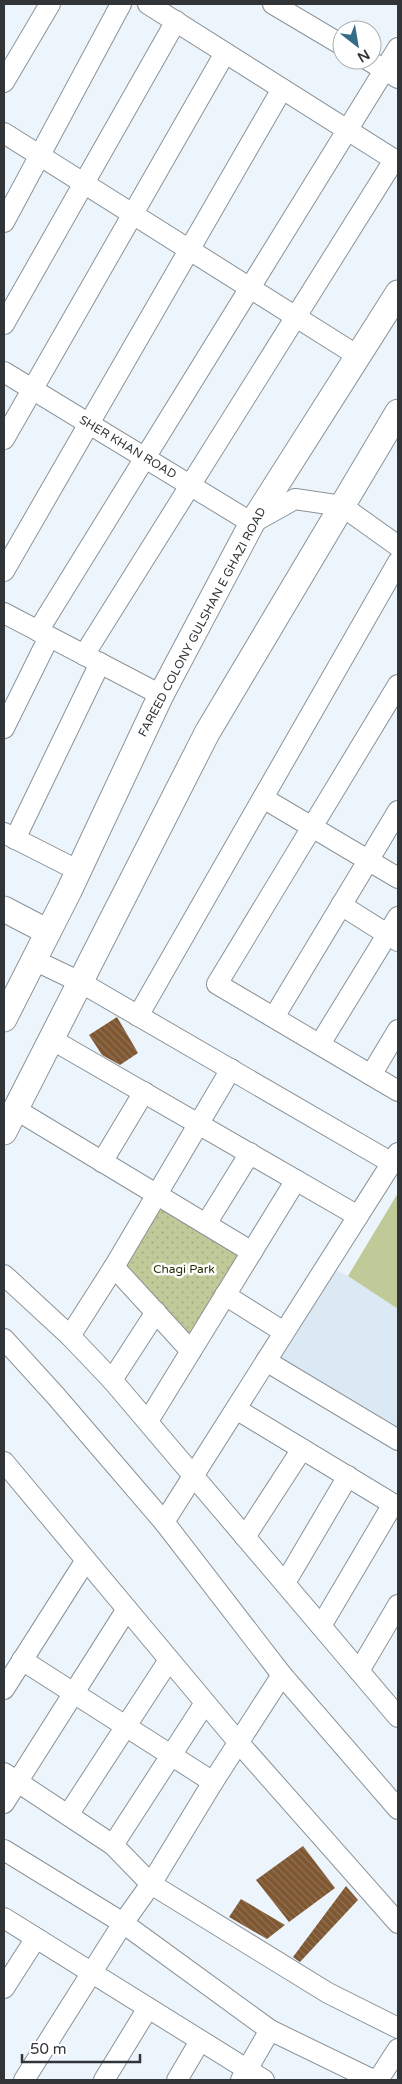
<svg xmlns="http://www.w3.org/2000/svg" width="402" height="2084" viewBox="0 0 402 2084" font-family="'Varela Round',sans-serif">
  <style>
    .built { fill: #dae9f4 }
    .grass { fill: url(#grass-dots) }
    .garden { fill: #c0c998 }
    .building { fill: url(#building-back-hatch) }
    .lines { fill: none; stroke-linecap: round; stroke-linejoin: round }
    .minor-casing { stroke: #8b9399; stroke-width: 22 }
    .major-casing { stroke: #8b9399; stroke-width: 27 }
    .minor { stroke: #fff; stroke-width: 20 }
    .major { stroke: #fff; stroke-width: 25 }
    .labels { text-anchor: middle; dominant-baseline: central; stroke-width: 5; stroke-linejoin: round; paint-order: stroke }
    .street-label { font-size: 12px; fill: #323538; stroke: #fff }
    .park-label { font-size: 12px; fill: #2c3105; stroke: #fff }
  </style>
  <defs>
    <pattern id="grass-dots" width="8" height="8" patternUnits="userSpaceOnUse" patternTransform="scale(1.25)"><rect width="8" height="8" fill="#c0c998"/><path d="M2 2h.1M6 6h.1" fill="none" stroke="#a5ad84" stroke-width="1.8" stroke-linecap="round"/></pattern>
    <pattern id="building-back-hatch" width="6" height="6" patternUnits="userSpaceOnUse" patternTransform="scale(1.25)"><rect width="6" height="6" fill="#7f5731"/><path d="M-1 5l2 2M0 0l6 6M5-1l2 2" fill="none" stroke="#907256"/></pattern>
  </defs>
  <rect width="100%" height="100%" fill="#edf5fc"/>
  <path class="built" d="M327 1266 348 1276 398 1309V1440L266 1361Z"/>
  <path class="grass" d="M156 1195 252 1252 191 1351 114 1267Z"/>
  <path class="garden" d="M398 1193V1309L348 1276Z"/>
  <g class="building">
    <path d="M117 1017 138 1053 120 1065 102 1055 89 1035Z"/>
    <path d="M303 1846 335 1888 289 1922 256 1880Z"/>
    <path d="M346 1886 358 1900 300 1962 297 1960 293 1957Z"/>
    <path d="M241 1899 285 1925 267 1939 229 1917Z"/>
  </g>
  <g class="lines">
    <defs>
      <g id="minor">
        <path d="M148 4 398 162"/>
        <path d="M273 4 342 45"/>
        <path d="M368 60 398 78"/>
        <path d="M4 82 50 4"/>
        <path d="M4 133 358 356"/>
        <path d="M4 222 121 4"/>
        <path d="M4 324 176 21"/>
        <path d="M4 372 252 523 295 499 342 506 398 546"/>
        <path d="M4 439 225 53"/>
        <path d="M4 571 282 89"/>
        <path d="M4 613 161 695"/>
        <path d="M38 631 398 48"/>
        <path d="M84 655 394 160"/>
        <path d="M398 685 217 984 398 1091"/>
        <path d="M4 728 49 637"/>
        <path d="M263 798 398 878"/>
        <path d="M4 833 79 871"/>
        <path d="M15 839 100 663"/>
        <path d="M341 905 398 941"/>
        <path d="M34 960 80 982 392 1163"/>
        <path d="M138 1016 398 562"/>
        <path d="M274 1017 398 811"/>
        <path d="M51 1039 358 1216"/>
        <path d="M320 1044 398 917"/>
        <path d="M371 1075 398 1030"/>
        <path d="M15 1109 252 1252"/>
        <path d="M102 1162 144 1092"/>
        <path d="M206 1224 250 1153"/>
        <path d="M114 1267 191 1351"/>
        <path d="M4 1275 70 1336 112 1380 398 1717"/>
        <path d="M225 1295 284 1332"/>
        <path d="M70 1336 114 1267 231 1069"/>
        <path d="M4 1339 55 1395 164 1522 282 1675 398 1809"/>
        <path d="M266 1361 398 1440"/>
        <path d="M112 1380 156 1312"/>
        <path d="M236 1409 398 1507"/>
        <path d="M148 1421 296 1180"/>
        <path d="M4 1462 239 1743 398 1923"/>
        <path d="M164 1522 398 1153"/>
        <path d="M245 1537 302 1449"/>
        <path d="M285 1583 348 1476"/>
        <path d="M321 1626 393 1504"/>
        <path d="M22 1660 213 1782"/>
        <path d="M359 1671 398 1605"/>
        <path d="M4 1689 86 1560"/>
        <path d="M4 1773 113 1845 151 1884 328 1993 398 2028"/>
        <path d="M4 1803 127 1609"/>
        <path d="M68 1815 169 1660"/>
        <path d="M113 1845 205 1703"/>
        <path d="M4 1850 123 1923 270 2030 373 2080"/>
        <path d="M4 1918 264 2080"/>
        <path d="M4 1988 36 1938"/>
        <path d="M24 2080 123 1923 151 1884 213 1782 282 1675"/>
        <path d="M104 2080 148 2008"/>
        <path d="M177 2080 200 2041"/>
        <path d="M241 2080 270 2030"/>
        <path d="M378 2080 398 2049"/>
      </g>
      <g id="major">
        <path d="M4 909 48 932"/>
        <path d="M4 1019 69 891 161 695 252 523 398 293"/>
        <path d="M4 1132 207 733 398 412"/>
      </g>
    </defs>
    <use href="#minor" class="minor-casing"/>
    <use href="#major" class="major-casing"/>
    <use href="#minor" class="minor"/>
    <use href="#major" class="major"/>
  </g>
  <g class="labels">
    <g class="street-label">
      <text transform="translate(128 447) rotate(31)">SHER KHAN ROAD</text>
      <text transform="translate(202 622) rotate(-62)">FAREED COLONY GULSHAN E GHAZI ROAD</text>
    </g>
    <g class="park-label">
      <text x="184" y="1269">Chagi Park</text>
    </g>
  </g>
  <rect width="402" height="2084" fill="none" stroke="#323538" stroke-width="10"/>
  <g transform="translate(357 45) rotate(149)"><circle r="24" fill="#ffffff" stroke="#adaeaf"/>
  <path d="M0-4L9 19L0 12L-9 19Z" fill="#356c87"/>
  <text y="-8" font-size="14" font-weight="bold" text-anchor="middle" fill="#323538">N</text>
  </g>
  <path d="M22 2054v8h118v-8" fill="none" stroke="#323538" stroke-width="2.5"/>
  <text x="30" y="2054" font-size="15" fill="#323538" stroke="#ffffff" stroke-width="4" paint-order="stroke">50 m</text>
</svg>
